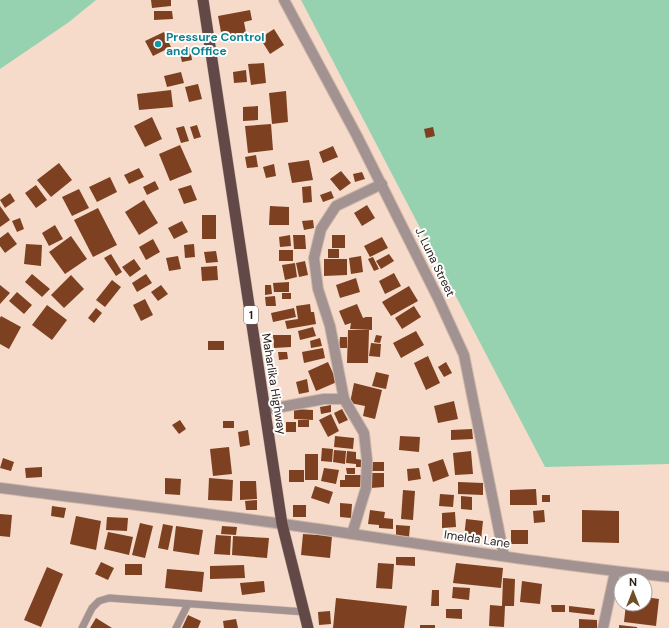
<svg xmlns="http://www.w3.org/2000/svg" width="669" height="628" viewBox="0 0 669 628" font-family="'DM Sans',sans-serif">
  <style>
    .green { fill: #96d2af }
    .building { fill: #7d4020 }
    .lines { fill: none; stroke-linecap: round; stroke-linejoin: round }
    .service-casing { stroke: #d1b9aa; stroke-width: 8 }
    .minor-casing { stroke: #d1b9aa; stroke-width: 12 }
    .tertiary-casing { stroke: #d1b9aa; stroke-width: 12 }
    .trunk-casing { stroke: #d1b9aa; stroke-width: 12 }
    .service { stroke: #a29392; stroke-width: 7 }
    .minor { stroke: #a29392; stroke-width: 10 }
    .tertiary { stroke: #a29392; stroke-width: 10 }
    .trunk { stroke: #624947; stroke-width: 11 }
    .culture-dot { fill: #0f9aa8; stroke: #fff; stroke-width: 1.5 }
    .labels { text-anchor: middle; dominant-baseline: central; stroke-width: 4; stroke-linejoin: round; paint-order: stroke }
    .shield { fill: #fff; stroke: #69625e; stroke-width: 1 }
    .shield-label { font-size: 11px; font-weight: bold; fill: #291f19 }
    .culture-label { font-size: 12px; font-weight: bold; fill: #0d838f; stroke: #fff; text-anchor: start }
    .street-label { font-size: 12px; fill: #291f19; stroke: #fff }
  </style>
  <rect width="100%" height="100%" fill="#f6dbca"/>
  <g class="green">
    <path d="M0 0H96L69 22 0 69Z"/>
    <path d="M301 0H669V464L545 467Z"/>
  </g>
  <g class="building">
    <path d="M151 0H171V6L152 8Z"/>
    <path d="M250 10 252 20 244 22 247 38 223 43 218 16Z"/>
    <path d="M154 11H172L173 19 154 20Z"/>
    <path d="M274 29 284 45 270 54 260 38Z"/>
    <path d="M164 32 171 47 153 56 145 41Z"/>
    <path d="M190 48 192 60 182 62 179 50Z"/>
    <path d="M264 63 266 83 251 85 248 64Z"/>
    <path d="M246 70 247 82 234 83 233 72Z"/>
    <path d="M181 72 184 83 167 87 164 76Z"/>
    <path d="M198 84 202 99 189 102 185 87Z"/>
    <path d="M171 90 173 107 139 110 137 94Z"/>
    <path d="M286 91 288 122 272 124 269 93Z"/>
    <path d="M258 106V120L243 121V107Z"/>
    <path d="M152 117 162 139 145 147 134 126Z"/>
    <path d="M271 124 273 150 248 153 245 126Z"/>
    <path d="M197 125 201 137 194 139 190 127Z"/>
    <path d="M184 126 189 141 181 143 176 128Z"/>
    <path d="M433 127 435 136 426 138 424 129Z"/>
    <path d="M180 145 192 172 170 181 159 154Z"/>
    <path d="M333 146 338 157 323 163 319 152Z"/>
    <path d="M256 155 258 167 247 168 245 157Z"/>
    <path d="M309 160 313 180 292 183 288 163Z"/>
    <path d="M59 163 72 180 51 197 37 180Z"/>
    <path d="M274 164 276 176 266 178 263 167Z"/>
    <path d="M139 168 144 177 129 184 124 175Z"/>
    <path d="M341 171 351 183 340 191 330 179Z"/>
    <path d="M362 172 365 179 355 182 353 174Z"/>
    <path d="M110 177 117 192 97 202 89 187Z"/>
    <path d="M155 181 159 189 147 195 143 187Z"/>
    <path d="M36 185 47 200 36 208 25 193Z"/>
    <path d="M191 185 197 200 184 204 178 189Z"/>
    <path d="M311 186 312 202 303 203 302 187Z"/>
    <path d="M79 189 89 208 72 216 62 197Z"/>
    <path d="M331 191 334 198 323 202 320 195Z"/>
    <path d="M10 193 15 201 5 208 0 200Z"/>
    <path d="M144 200 158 223 139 235 125 212Z"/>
    <path d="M367 205 375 218 362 226 354 213Z"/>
    <path d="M0 206 10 220 0 227Z"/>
    <path d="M270 206 289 207V225H269Z"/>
    <path d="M98 208 117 245 93 257 74 220Z"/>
    <rect x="202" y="215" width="14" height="24"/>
    <path d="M20 218 24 229 17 232 12 221Z"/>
    <path d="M313 220 314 228 304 230 302 221Z"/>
    <path d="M182 221 188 232 174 239 168 228Z"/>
    <path d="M55 225 63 239 49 246 42 233Z"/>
    <path d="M8 232 17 244 5 253 0 246V238Z"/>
    <path d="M290 235 291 246 280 247 279 237Z"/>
    <path d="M293 235H305L306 249H294Z"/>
    <rect x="332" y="235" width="13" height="13"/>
    <path d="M71 236 87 259 65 274 49 252Z"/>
    <path d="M382 237 388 248 370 257 364 246Z"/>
    <path d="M153 239 160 252 146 260 139 247Z"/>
    <path d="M26 244 42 245 41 266 24 264Z"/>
    <path d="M194 244 195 257 185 258 184 245Z"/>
    <rect x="328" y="249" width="11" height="9"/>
    <rect x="279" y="250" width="14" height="11"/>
    <path d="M216 251 218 262 206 263 204 252Z"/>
    <path d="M111 254 122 272 116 276 104 258Z"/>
    <path d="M389 254 394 261 381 269 376 261Z"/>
    <path d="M178 256 181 269 169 271 166 258Z"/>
    <path d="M361 256 363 272 351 274 349 258Z"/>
    <path d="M373 257 379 269 374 271 368 259Z"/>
    <path d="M134 259 141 269 130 277 122 267Z"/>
    <path d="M324 259H347V275L324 276Z"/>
    <path d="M305 261 308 275 299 277 296 263Z"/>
    <path d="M295 263 297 277 285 280 282 265Z"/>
    <path d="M217 266 218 280 202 281 201 267Z"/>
    <path d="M394 273 401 286 385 294 379 281Z"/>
    <path d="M32 274 50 289 42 297 25 282Z"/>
    <path d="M146 274 152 283 137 292 132 283Z"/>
    <path d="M71 275 84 289 64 308 51 295Z"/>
    <path d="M356 278 360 292 340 298 336 285Z"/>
    <path d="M112 280 121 287 105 307 96 300Z"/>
    <path d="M289 282V292H274L273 283Z"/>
    <path d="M0 285 10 293 0 304Z"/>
    <path d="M161 285 168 294 158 301 151 292Z"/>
    <path d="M265 285H271L272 294 265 295Z"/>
    <path d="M409 286 418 301 391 316 382 302Z"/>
    <path d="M17 292 32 305 24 314 9 301Z"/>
    <rect x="282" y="293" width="9" height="6"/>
    <path d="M275 296 276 306H266L265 297Z"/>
    <path d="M145 299 153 315 141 321 133 305Z"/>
    <path d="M310 304 311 312H314L316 324 287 329 285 321 298 319 296 306Z"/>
    <path d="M357 304 363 318 366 317H372V330L350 329 351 323 345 325 339 311Z"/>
    <path d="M47 305 67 320 52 340 32 325Z"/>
    <path d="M414 306 421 317 402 329 395 318Z"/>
    <path d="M96 308 102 313 94 323 88 318Z"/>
    <path d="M294 308 296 317 273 322 271 313Z"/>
    <path d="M1 316 21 327 9 349 0 344V318Z"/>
    <path d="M313 327 316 336 300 340 298 331Z"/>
    <path d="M348 330H369L368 363H347Z"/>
    <path d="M416 331 424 345 401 358 393 343Z"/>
    <path d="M273 335H291V347L274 348Z"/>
    <path d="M376 335 382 336 380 343 374 342Z"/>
    <path d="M340 337H347V348H339Z"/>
    <path d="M320 338 322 346 311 348 310 341Z"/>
    <rect x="208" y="341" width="16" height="9"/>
    <path d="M371 343 381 344 380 357 369 356Z"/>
    <path d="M323 348 325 358 304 363 302 352Z"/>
    <path d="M278 352H287L288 359 279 360Z"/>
    <path d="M428 356 440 383 426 390 414 363Z"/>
    <path d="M328 362 337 382 316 391 308 371Z"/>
    <path d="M446 362 452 373 444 377 438 367Z"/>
    <path d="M376 372 389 375 386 389 372 386Z"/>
    <path d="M307 379 309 392 299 394 296 382Z"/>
    <path d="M354 383 382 390 375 419 363 416 365 406 350 403Z"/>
    <path d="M454 401 458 419 438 423 434 406Z"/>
    <path d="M331 405V412L321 414 320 407Z"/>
    <path d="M294 409 313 410V420L294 419Z"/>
    <path d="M342 409 348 420 339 424 334 413Z"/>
    <path d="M331 414 339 431 328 437 319 420Z"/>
    <path d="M180 420 186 429 179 434 172 425Z"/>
    <rect x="298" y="420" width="11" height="7"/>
    <rect x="223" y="421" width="11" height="7"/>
    <rect x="286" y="422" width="10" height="10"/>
    <path d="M472 429 473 439 451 440V430Z"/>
    <path d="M248 430 250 445 240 447 238 432Z"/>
    <path d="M335 436 354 438 353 449 334 447Z"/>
    <path d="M400 436 420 437 419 452 399 450Z"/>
    <path d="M229 447 232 474 213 476 210 449Z"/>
    <path d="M322 448 333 449 332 462 321 461Z"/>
    <path d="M334 450 346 451 345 464 333 462Z"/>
    <path d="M347 451 356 452V459L363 460 362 467H356V464L346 463Z"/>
    <path d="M471 451 473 474 455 475 453 453Z"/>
    <rect x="305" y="454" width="13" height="26"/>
    <path d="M3 458 14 462 11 471 0 468Z"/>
    <path d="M443 459 449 476 433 482 428 464Z"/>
    <rect x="371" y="462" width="13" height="9"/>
    <path d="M42 467V477L26 478 25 468Z"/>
    <path d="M324 468 339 470 336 484 321 481Z"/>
    <path d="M346 468H355V474H347Z"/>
    <path d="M419 468 421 479 408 481 407 469Z"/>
    <rect x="289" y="470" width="15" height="12"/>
    <path d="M371 473H384V487L371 488Z"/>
    <path d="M345 475H361L362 487H340V480H345Z"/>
    <path d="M165 478 181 479 180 495 165 494Z"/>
    <path d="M209 478 233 480 232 501 208 500Z"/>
    <path d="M240 481H256L257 499 240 500Z"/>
    <path d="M458 482 483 483V495L458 494Z"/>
    <path d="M315 486 333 492 329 504 311 498Z"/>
    <path d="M536 489 537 505H510V490Z"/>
    <path d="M403 490 415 491 413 520 401 519Z"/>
    <path d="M440 494 454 495 453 507 439 506Z"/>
    <rect x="542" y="495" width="8" height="7"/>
    <path d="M461 496 472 497V510L461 509Z"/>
    <path d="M257 500V510H246L245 501Z"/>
    <path d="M340 503 352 504 351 518 340 517Z"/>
    <rect x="293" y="505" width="13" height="12"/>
    <path d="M52 506 66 508 64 518 51 516Z"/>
    <path d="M370 510 385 512 384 518 393 519V529L379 528V525L368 524Z"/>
    <path d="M544 510 545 522 534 523 533 511Z"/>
    <path d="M582 510 619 511V543L582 542Z"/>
    <path d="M455 512 456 527 442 528V513Z"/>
    <path d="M0 514 12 515 10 537 0 536Z"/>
    <path d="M76 516 101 521 96 550 70 544Z"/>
    <path d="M107 517 128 518 127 531 106 530Z"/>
    <path d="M466 519 483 521 481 540 464 538Z"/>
    <path d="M140 523 153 526 145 558 132 555Z"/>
    <path d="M163 524 173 526 168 550 158 548Z"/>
    <path d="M396 525 410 526 409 537 396 536Z"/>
    <path d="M176 526 203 530 199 555 173 551Z"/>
    <path d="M222 526 237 527 236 535 221 534Z"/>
    <rect x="511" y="530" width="17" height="14"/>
    <path d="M108 532 133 537 129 555 104 549Z"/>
    <path d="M303 534 332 536 330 558 301 555Z"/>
    <path d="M216 535 231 536 230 555 214 554Z"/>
    <path d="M233 536 269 538 267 558 232 555Z"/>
    <path d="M396 557H415V566L396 565Z"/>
    <path d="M101 562 114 568 108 580 95 574Z"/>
    <path d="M378 563 394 564 392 589 376 588Z"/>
    <path d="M456 563 503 568 501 588 453 583Z"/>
    <rect x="125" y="564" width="17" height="11"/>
    <path d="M244 565 245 578 210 579V566Z"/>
    <path d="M47 567 63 574 41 627 24 620Z"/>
    <path d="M167 569 204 572 202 592 165 588Z"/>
    <path d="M503 578 515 579 514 606H505L504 627 489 626 490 605 502 606Z"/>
    <path d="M264 581 265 592 242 595 240 583Z"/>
    <path d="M522 581 542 584 540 604 520 602Z"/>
    <path d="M453 587 470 588 469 600 452 598Z"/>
    <path d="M432 590H439V606H431Z"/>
    <path d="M645 597 659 599 656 626 624 622 626 604H645Z"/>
    <path d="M336 598 407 606 404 628H333Z"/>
    <path d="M551 605H565V612H552Z"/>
    <path d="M569 606 595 609 594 615 569 612Z"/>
    <path d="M446 609H462V619L446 618Z"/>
    <path d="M330 611 331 624 319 625 318 612Z"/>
    <path d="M188 615 201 621 198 628H182Z"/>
    <path d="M96 618 112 628H90Z"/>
    <path d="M236 619 238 628H224L223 621Z"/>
    <path d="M579 619 597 620V628H579Z"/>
    <rect x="420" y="625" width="15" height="3"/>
    <path d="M619 625 637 627V628H619Z"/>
  </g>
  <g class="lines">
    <defs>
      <g id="service">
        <path d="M82 628 92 608 99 601 109 598 305 612"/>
        <path d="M176 628 188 604"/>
      </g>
      <g id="minor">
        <path d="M284 0 357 136 438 298 464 355 504 556"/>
        <path d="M344 399 330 326 318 289 314 258 321 229 336 206 382 184"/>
        <path d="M265 410 324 399H344L364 433 367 460 366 488 352 534"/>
        <path d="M603 628 615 572"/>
      </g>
      <path id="tertiary" d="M0 488C94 500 189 511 283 524 412 542 540 564 669 577"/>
      <path id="trunk" d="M203 0 282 524 308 628"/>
    </defs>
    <use href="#service" class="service-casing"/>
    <use href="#minor" class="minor-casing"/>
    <use href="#tertiary" class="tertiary-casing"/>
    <use href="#trunk" class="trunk-casing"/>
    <use href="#service" class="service"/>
    <use href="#minor" class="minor"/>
    <use href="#tertiary" class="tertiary"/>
    <use href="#trunk" class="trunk"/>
  </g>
  <circle class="culture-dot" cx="158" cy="44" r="4"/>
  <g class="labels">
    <rect class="shield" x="244" y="306" width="14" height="18" rx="3"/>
    <g class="shield-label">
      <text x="251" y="315">1</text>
    </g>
    <g class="culture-label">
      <text x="166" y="37">Pressure Control<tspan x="166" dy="14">and Office</tspan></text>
    </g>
    <g class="street-label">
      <text transform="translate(435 262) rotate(64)">J. Luna Street</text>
      <text transform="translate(274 384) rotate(81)">Maharlika Highway</text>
      <text transform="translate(477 539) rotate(8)">Imelda Lane</text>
    </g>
  </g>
  <g transform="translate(633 592)"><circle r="19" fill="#ffffff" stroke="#a9a5a3"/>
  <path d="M0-3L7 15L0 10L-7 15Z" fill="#704e26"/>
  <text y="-6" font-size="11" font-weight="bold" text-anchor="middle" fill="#291f19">N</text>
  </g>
</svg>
